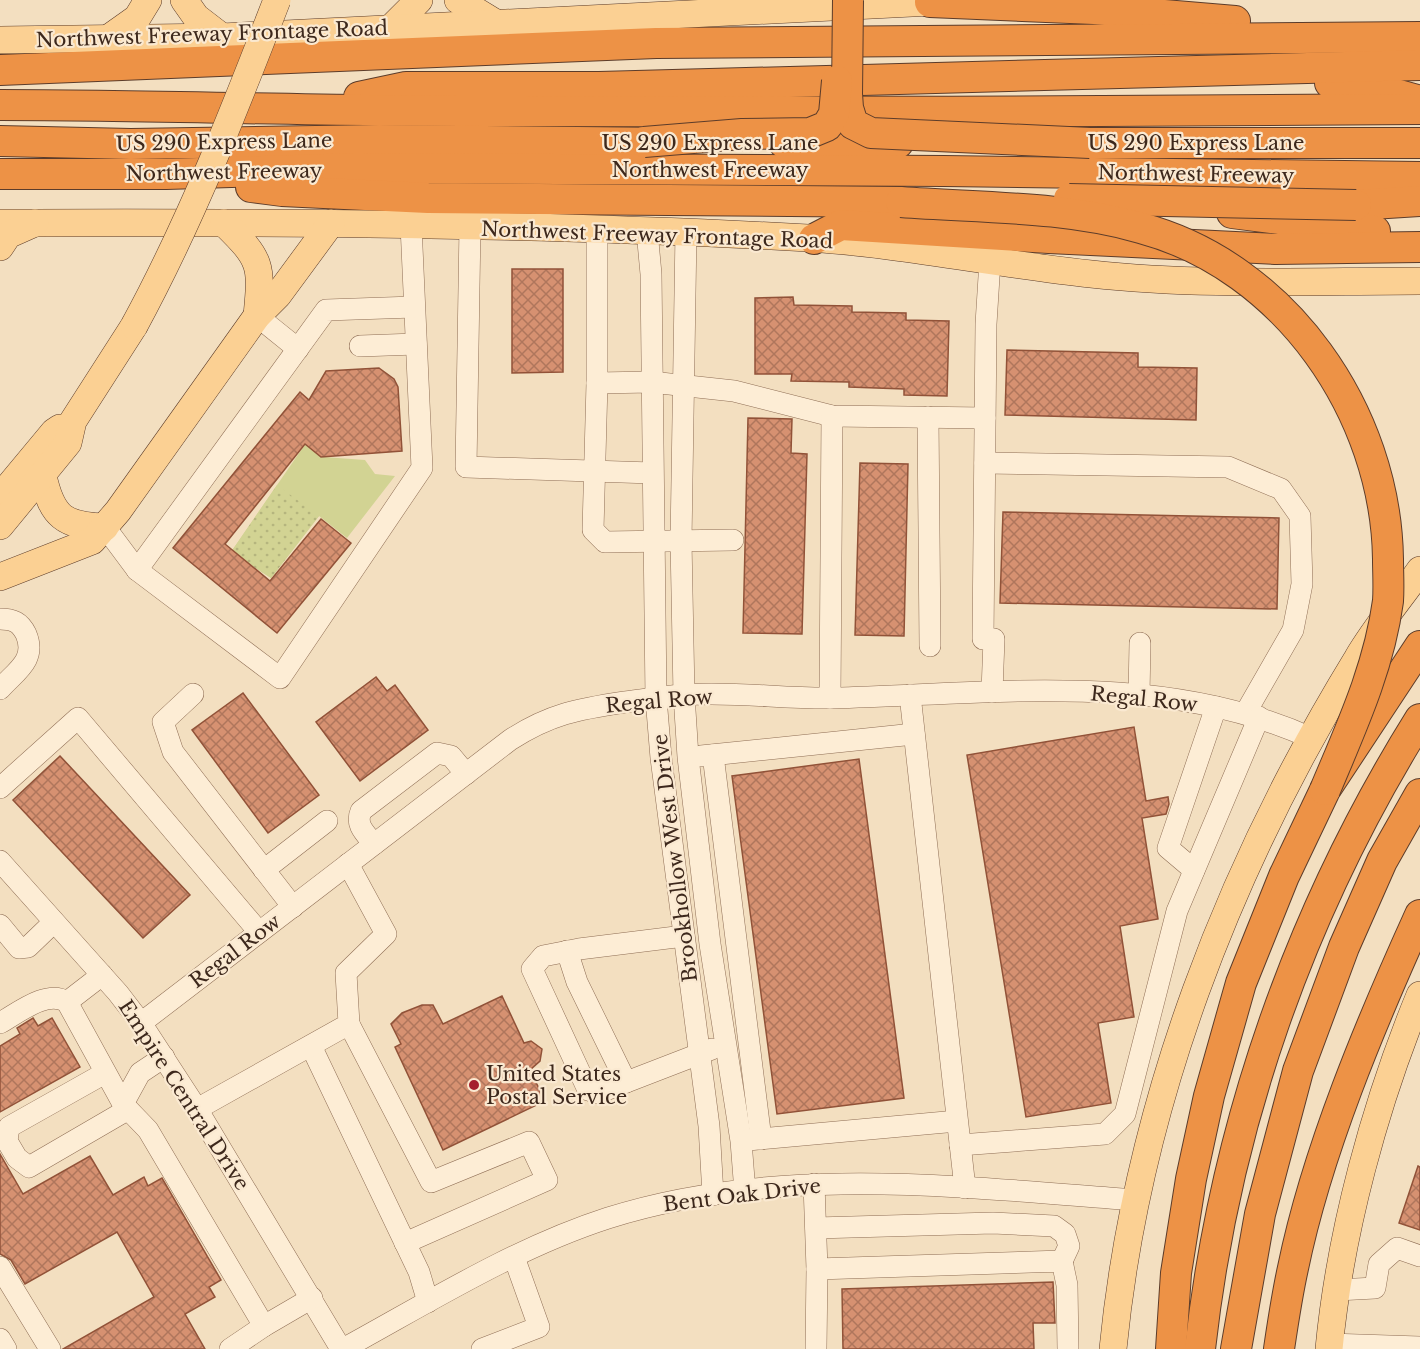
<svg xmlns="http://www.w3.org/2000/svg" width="1420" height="1349" viewBox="0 0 1420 1349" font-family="'Libre Baskerville',serif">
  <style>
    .green { fill: #d2d393 }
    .garden { fill: url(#garden-dots) }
    .building { fill: url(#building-cross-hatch); stroke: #915238; stroke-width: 1.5 }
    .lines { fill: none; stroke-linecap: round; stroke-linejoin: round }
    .minor-casing { stroke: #8f6e55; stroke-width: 22 }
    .major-casing { stroke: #5c3c2a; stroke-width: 28 }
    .highway-casing { stroke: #5c3c2a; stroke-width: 32 }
    .minor { stroke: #fdedd5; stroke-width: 21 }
    .major { stroke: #fbd093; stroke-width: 27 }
    .highway { stroke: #ed9246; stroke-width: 30 }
    .major-bridge-casing { stroke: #5c3c2a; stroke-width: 28; stroke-linecap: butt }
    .highway-bridge-casing { stroke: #5c3c2a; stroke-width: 32; stroke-linecap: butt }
    .major-bridge { stroke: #fbd093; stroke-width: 27 }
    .highway-bridge { stroke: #ed9246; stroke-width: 30 }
    .poi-dot { fill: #a51e2d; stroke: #fae9d1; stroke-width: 2 }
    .labels { text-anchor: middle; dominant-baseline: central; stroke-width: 4.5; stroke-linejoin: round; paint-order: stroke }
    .street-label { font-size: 20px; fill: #3d281c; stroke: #fae9d1 }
    .poi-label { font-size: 20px; fill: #3d281c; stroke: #fae9d1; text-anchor: start }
  </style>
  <defs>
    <pattern id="garden-dots" width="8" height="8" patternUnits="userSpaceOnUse" patternTransform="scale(1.5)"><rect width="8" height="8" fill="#d2d393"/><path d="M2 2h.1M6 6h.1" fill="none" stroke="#b5b57e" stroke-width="1.8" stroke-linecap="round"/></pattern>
    <pattern id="building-cross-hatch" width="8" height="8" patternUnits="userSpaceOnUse" patternTransform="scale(1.5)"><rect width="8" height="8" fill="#d69171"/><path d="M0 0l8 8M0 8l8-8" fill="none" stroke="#af765c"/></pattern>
  </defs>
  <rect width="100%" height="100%" fill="#f3dfc0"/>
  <path class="green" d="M308 440 322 446 324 457 365 460 375 474 395 476 347 538 319 516 271 578 231 552Z"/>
  <path class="garden" d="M277 485 319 516 271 578 231 552Z"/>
  <g class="building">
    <path d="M512 269H563V372L512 373Z"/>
    <path d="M793 297 794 305 852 306V312L906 313V320L949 321 947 396 904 395V389L849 387V382L791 381 792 374H755V298Z"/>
    <path d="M1007 350 1138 353V367L1197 368 1196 420 1005 415Z"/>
    <path d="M379 368 394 379 398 387 402 451 321 457 305 444 225 544 270 581 321 519 351 543 277 633 173 548 300 392 309 400 326 371Z"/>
    <path d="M748 418 792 419 791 453 807 454 802 634 743 633Z"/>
    <path d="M860 463 908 464 904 636 855 635Z"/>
    <path d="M1003 512 1279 518 1277 609 1000 603Z"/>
    <path d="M376 677 387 691 395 685 428 730 360 781 316 722Z"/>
    <path d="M243 693 319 795 268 833 192 730Z"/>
    <path d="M1134 727 1146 801 1168 797 1169 804 1166 814 1142 818 1158 919 1120 926 1134 1017 1098 1023 1111 1103 1026 1117 967 755Z"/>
    <path d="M60 756 190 895 143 938 13 800Z"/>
    <path d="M859 759 904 1098 777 1114 732 776Z"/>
    <path d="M502 996 524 1043 531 1041 542 1049 540 1061 530 1070 545 1101 443 1150 395 1047 401 1044 391 1024 402 1013 422 1005H433L443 1024Z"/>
    <path d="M33 1018 38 1026 52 1018 80 1067 0 1112V1046L20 1034 17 1028Z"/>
    <path d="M0 1154 23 1194 90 1156 113 1195 144 1177 148 1186 162 1178 221 1280 209 1287 215 1297 185 1314 205 1349H63L154 1297 117 1232 25 1284 11 1260 0 1254Z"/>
    <path d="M1418 1166 1420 1167V1230L1399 1223Z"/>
    <path d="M1053 1282 1055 1323H1033L1034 1349H843L842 1289Z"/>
  </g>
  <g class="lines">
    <defs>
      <g id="minor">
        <path d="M470 227 466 467 652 473"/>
        <path d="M597 231V383L593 530 605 542 733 540"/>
        <path d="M647 231 651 274 656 698 661 758 709 1126 713 1195"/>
        <path d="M686 232 681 541 684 695 688 757 710 944 741 1141 745 1192"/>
        <path d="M990 261 986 324 983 639H994L992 692"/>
        <path d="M257 316 298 349"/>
        <path d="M360 346 416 344"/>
        <path d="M597 383 651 382 734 391 832 416 985 418"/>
        <path d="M928 417 930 646"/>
        <path d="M985 463 1228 467 1281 489 1300 516 1302 584 1293 630 1246 712"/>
        <path d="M105 527 137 570 280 678 422 468 411 225"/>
        <path d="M137 570 326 310 414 307"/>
        <path d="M0 619C13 619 20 622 26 634 37 660 16 671 0 689"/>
        <path d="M193 694 163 722 173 752 293 907"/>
        <path d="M910 695 965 1188"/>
        <path d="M1139 695 1140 643"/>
        <path d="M830 698 832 416"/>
        <path d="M713 755 761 1139"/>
        <path d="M701 756 914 734"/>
        <path d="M0 788 78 718 259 932"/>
        <path d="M374 844C365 833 355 825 361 811L437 753 451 756 466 774"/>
        <path d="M0 861 118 993 141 1023 197 1109 341 1349"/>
        <path d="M264 870 327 821"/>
        <path d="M1194 870 1168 848 1216 707"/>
        <path d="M0 925 19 948 28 947 54 922"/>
        <path d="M684 936 579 949 543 956 532 969 588 1090 598 1093 712 1049"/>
        <path d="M567 951 577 982 626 1082"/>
        <path d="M67 1002 102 975"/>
        <path d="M0 1023C18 1013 47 989 67 1002L123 1104 148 1130 264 1326 230 1349"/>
        <path d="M141 1023 510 740C550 714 578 709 625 702 644 700 664 696 683 695 733 691 783 699 833 698 992 694 1161 670 1311 738"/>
        <path d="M349 1024 431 1182 529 1142 547 1180 405 1243"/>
        <path d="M311 1046 419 1272 428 1302"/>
        <path d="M105 1073 9 1127 7 1141 17 1158 29 1167 127 1110"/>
        <path d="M123 1104 140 1073 164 1057"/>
        <path d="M197 1109 349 1024 346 973 386 934 348 864"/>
        <path d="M748 1140 957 1121"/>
        <path d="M960 1145 1105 1134 1125 1114 1177 911 1259 717"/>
        <path d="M814 1184 817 1269 1062 1261 1067 1285 1068 1349"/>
        <path d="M816 1228 993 1223 1054 1226 1065 1234 1069 1246 1062 1261"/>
        <path d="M0 1267 50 1349"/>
        <path d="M1337 1290 1375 1288 1379 1264 1397 1248 1420 1256"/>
        <path d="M264 1326 312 1298"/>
        <path d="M0 1339 6 1349"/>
        <path d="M1329 1344 1420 1347"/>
        <path d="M343 1349C429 1302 515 1248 608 1218 779 1164 961 1187 1136 1200"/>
        <path d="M482 1349 539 1327 514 1257"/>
        <path d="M816 1349 817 1269"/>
      </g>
      <g id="major">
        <path d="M184 0 196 17 222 37"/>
        <path d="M458 0 494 22"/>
        <path d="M391 28 419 0"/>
        <path d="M0 40 222 37 952 1"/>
        <path d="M106 40 137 18 148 0"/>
        <path d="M0 223C269 222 539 223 808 238 902 244 997 264 1091 274 1200 286 1311 281 1420 281"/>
        <path d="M224 223C262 260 262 265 257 316"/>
        <path d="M0 247 8 235 35 223"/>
        <path d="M43 476C52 517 64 526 105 527"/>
        <path d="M0 497 54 432 60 428"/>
        <path d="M0 526 68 443 73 421 134 326"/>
        <path d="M0 577 92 541 118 511 257 316 278 295 331 223"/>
        <path d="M1113 1349C1137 1104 1229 868 1357 659 1375 628 1399 600 1420 570"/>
        <path d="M1329 1349C1340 1232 1375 1104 1420 995"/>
      </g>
      <g id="highway">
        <path d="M930 2 1094 9 1235 21"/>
        <path d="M0 70 656 43 1420 37"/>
        <path d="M1330 83 1359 84 1417 100"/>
        <path d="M359 97 406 87H599L1420 65"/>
        <path d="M0 105C157 105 314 111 471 111 787 113 1104 112 1420 109"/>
        <path d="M0 141 131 144 379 140 670 143"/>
        <path d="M784 143H898"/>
        <path d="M1063 143H1420"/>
        <path d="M0 174H166L356 168 944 171 1420 177"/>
        <path d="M251 187 282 191 428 198 901 202"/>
        <path d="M1356 205 1420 201"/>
        <path d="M1232 213 1375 231"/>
        <path d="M814 239 841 225 1049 238 1275 249 1420 247"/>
        <path d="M1171 1349 1176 1273 1191 1179 1209 1096 1241 983 1284 876 1325 790 1420 646"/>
        <path d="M1200 1349C1225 1125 1300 911 1420 719"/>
        <path d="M1236 1349 1260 1214 1298 1071 1344 947 1382 861 1420 794"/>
        <path d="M1279 1349C1283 1322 1287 1295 1293 1268 1317 1151 1371 1023 1420 915"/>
      </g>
    </defs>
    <use href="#minor" class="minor-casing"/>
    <use href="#major" class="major-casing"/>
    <use href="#highway" class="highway-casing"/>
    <use href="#minor" class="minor"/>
    <use href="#major" class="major"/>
    <use href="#highway" class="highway"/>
    <defs>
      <path id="major-bridge" d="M134 326C191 221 234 111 277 0"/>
      <g id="highway-bridge">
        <path d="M848 0 847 94 848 108 853 124 871 133 1090 143"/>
        <path d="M644 142 742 134 810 133 827 126 834 114 837 81"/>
        <path d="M1069 199 1356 205"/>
        <path d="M901 202C981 208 1064 206 1141 228 1286 267 1386 413 1388 559 1388 573 1389 587 1388 601 1379 668 1351 728 1325 790"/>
      </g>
    </defs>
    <use href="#major-bridge" class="major-bridge-casing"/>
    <use href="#highway-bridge" class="highway-bridge-casing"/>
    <use href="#major-bridge" class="major-bridge"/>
    <use href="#highway-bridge" class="highway-bridge"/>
  </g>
  <circle class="poi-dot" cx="474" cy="1085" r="6"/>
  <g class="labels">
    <g class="street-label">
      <text transform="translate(212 34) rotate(-2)">Northwest Freeway Frontage Road</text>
      <text transform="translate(224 142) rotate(-1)">US 290 Express Lane</text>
      <text x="710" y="143">US 290 Express Lane</text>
      <text x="1196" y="143">US 290 Express Lane</text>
      <text x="710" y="170">Northwest Freeway</text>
      <text transform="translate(224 172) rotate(-1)">Northwest Freeway</text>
      <text transform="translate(1196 174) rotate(1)">Northwest Freeway</text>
      <text transform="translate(657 235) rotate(2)">Northwest Freeway Frontage Road</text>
      <text transform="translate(1144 699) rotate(6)">Regal Row</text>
      <text transform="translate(659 701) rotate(-5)">Regal Row</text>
      <text transform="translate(675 858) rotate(-97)">Brookhollow West Drive</text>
      <text transform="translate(235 951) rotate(-37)">Regal Row</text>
      <text transform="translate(184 1095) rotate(57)">Empire Central Drive</text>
      <text transform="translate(742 1195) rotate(-7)">Bent Oak Drive</text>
    </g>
    <g class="poi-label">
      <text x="486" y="1074">United States<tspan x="486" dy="23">Postal Service</tspan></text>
    </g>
  </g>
</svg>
